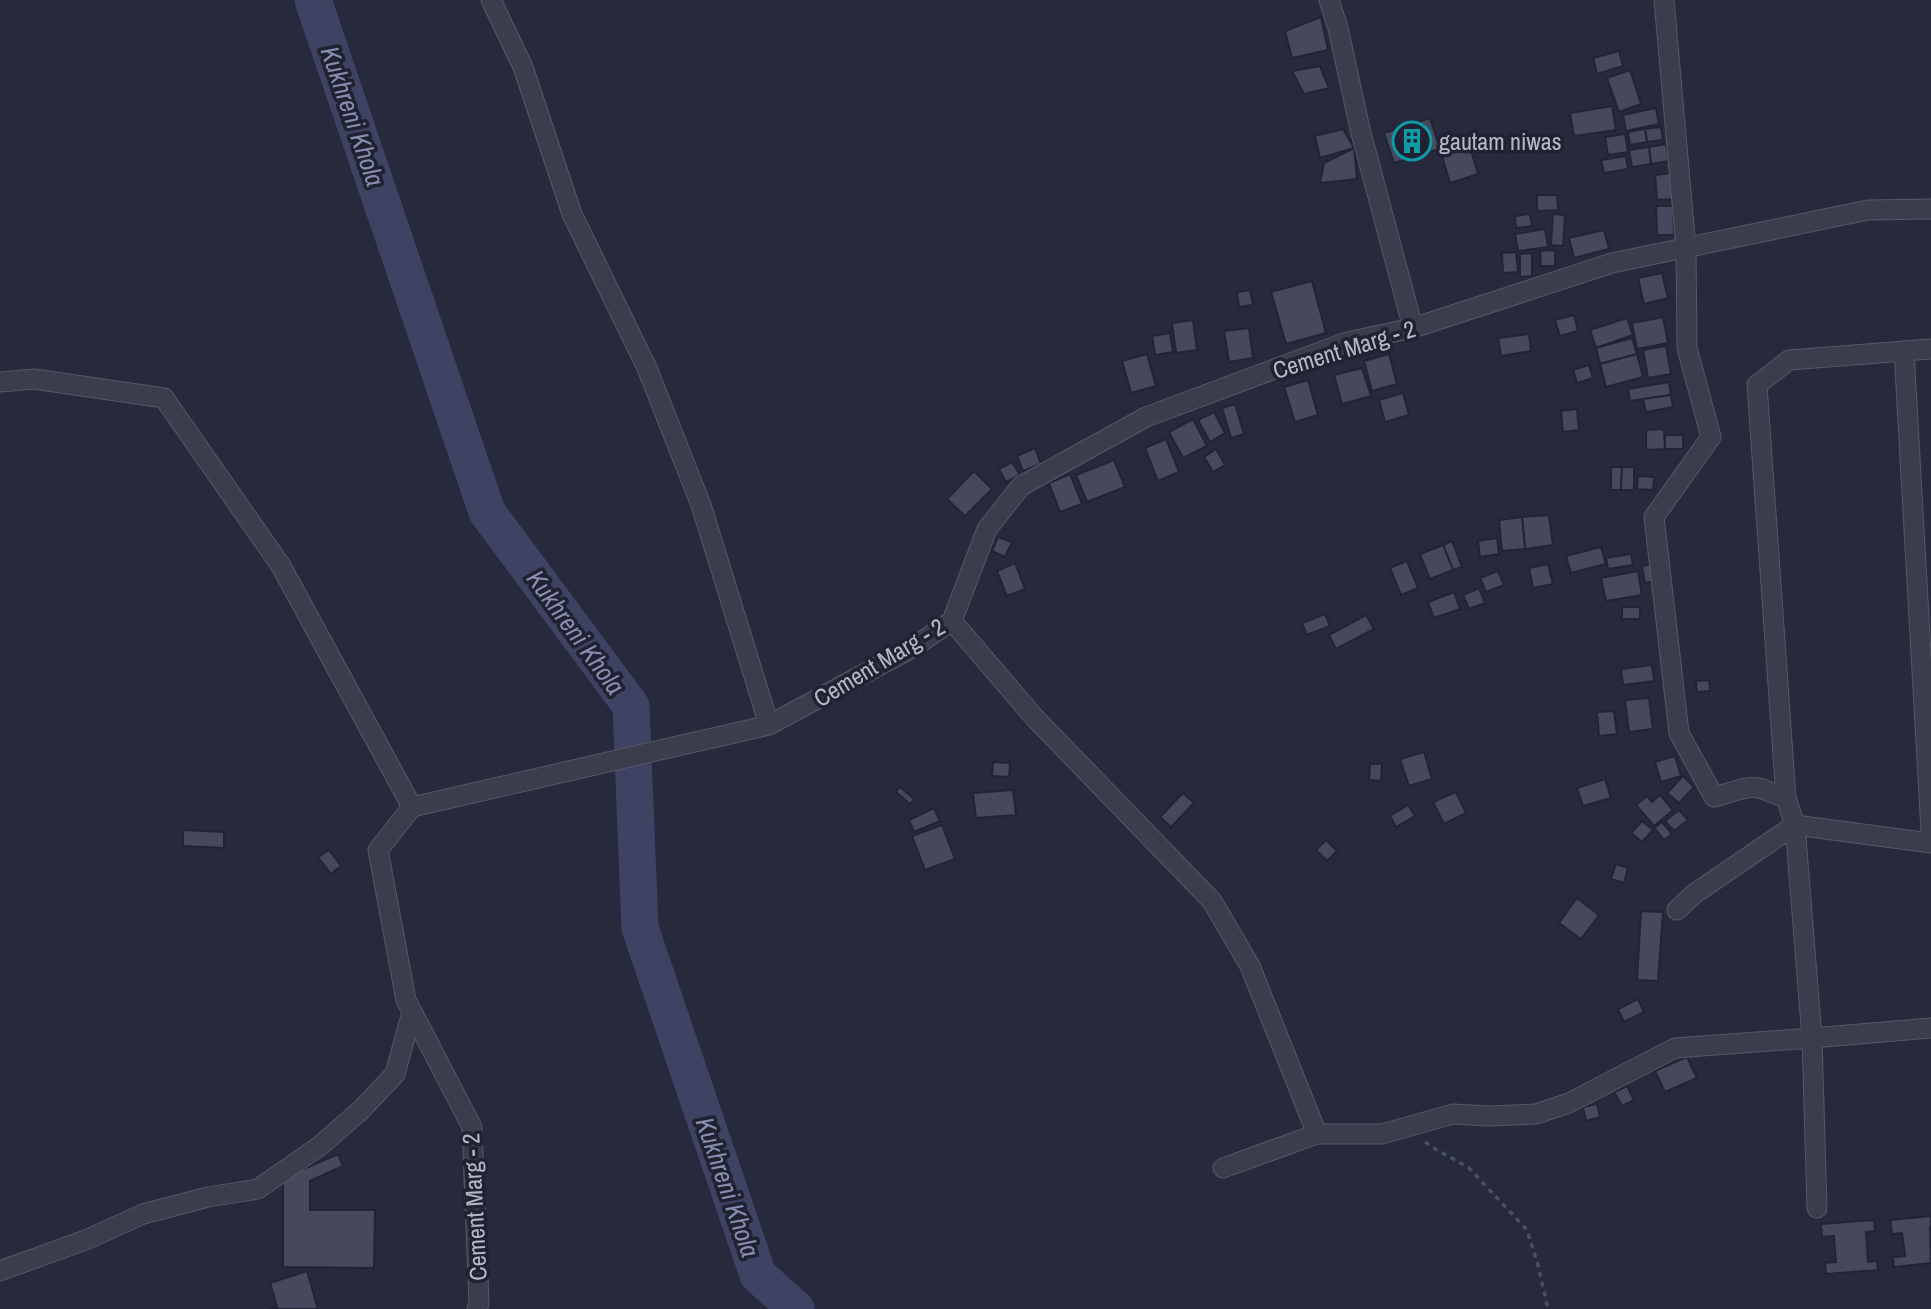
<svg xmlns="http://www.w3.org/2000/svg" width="1931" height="1309" viewBox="0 0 1931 1309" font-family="'Archivo Narrow',sans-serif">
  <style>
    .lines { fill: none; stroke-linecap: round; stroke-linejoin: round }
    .river { stroke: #3e4363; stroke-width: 37 }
    .building { fill: #46495e; stroke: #222434; stroke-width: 2 }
    .minor-casing { stroke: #565867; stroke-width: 21 }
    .path { stroke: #47525a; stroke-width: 3.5; stroke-dasharray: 5 5; stroke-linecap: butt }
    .minor { stroke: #3b3d4c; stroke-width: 19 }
    .labels { text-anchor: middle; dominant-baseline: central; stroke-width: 7; stroke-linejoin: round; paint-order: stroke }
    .poi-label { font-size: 24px; fill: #b7b8c7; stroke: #202232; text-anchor: start }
    .street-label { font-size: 24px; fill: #b7b8c7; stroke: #202232 }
    .water-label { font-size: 26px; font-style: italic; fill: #888eb1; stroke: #202232 }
  </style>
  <rect width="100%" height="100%" fill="#272a3c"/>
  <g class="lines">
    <path class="river" d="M313 0 487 512 631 706 640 928 758 1275 796 1309"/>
  </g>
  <g class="building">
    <path d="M1321 17 1328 50 1292 58 1285 31Z"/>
    <path d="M1619 51 1623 66 1597 74 1593 58Z"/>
    <path d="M1320 66 1329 88 1304 94 1292 71Z"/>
    <path d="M1630 70 1641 104 1619 112 1607 78Z"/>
    <path d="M1612 106 1616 130 1574 136 1570 113Z"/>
    <path d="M1656 108 1659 124 1626 131 1623 115Z"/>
    <path d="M1430 118 1440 149 1394 163 1384 133Z"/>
    <path d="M1661 127 1663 140 1647 142 1645 129Z"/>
    <path d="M1343 129 1354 148 1320 158 1315 136Z"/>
    <path d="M1645 129 1647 142 1630 145 1628 132Z"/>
    <path d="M1625 134 1628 152 1608 155 1605 137Z"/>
    <path d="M1468 140 1478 174 1450 183 1440 149Z"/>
    <path d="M1666 144 1669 161 1651 164 1649 147Z"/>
    <path d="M1649 147 1651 164 1632 167 1629 150Z"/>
    <path d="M1354 148 1357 179 1320 183 1324 163Z"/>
    <path d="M1626 156 1628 169 1604 173 1601 160Z"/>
    <path d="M1673 173 1675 199 1657 200 1655 175Z"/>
    <path d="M1537 195H1557L1558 210 1537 211Z"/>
    <path d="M1656 206H1673L1674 235H1657Z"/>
    <path d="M1530 214 1532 226 1516 228 1515 216Z"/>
    <path d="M1553 214 1565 215 1563 246 1551 245Z"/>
    <path d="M1545 229 1548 247 1518 251 1515 234Z"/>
    <path d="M1604 230 1609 249 1574 258 1569 238Z"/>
    <path d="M1555 250V266H1541L1540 251Z"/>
    <path d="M1516 252 1518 272 1503 273 1502 253Z"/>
    <path d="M1532 253V276L1520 277V254Z"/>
    <path d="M1662 273 1668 298 1644 304 1638 278Z"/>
    <path d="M1312 281 1326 333 1286 344 1271 292Z"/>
    <path d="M1250 290 1253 305 1239 307 1237 292Z"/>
    <path d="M1574 315 1578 331 1560 336 1555 320Z"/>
    <path d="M1663 317 1668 343 1637 349 1632 323Z"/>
    <path d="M1627 318 1633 335 1596 348 1590 330Z"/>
    <path d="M1193 320 1197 350 1176 353 1172 323Z"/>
    <path d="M1249 328 1253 358 1229 362 1224 331Z"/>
    <path d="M1170 333 1173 352 1155 355 1152 336Z"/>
    <path d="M1529 334 1531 351 1501 356 1498 338Z"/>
    <path d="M1632 338 1637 354 1600 364 1596 348Z"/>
    <path d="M1666 346 1671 374 1648 378 1643 350Z"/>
    <path d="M1147 354 1156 386 1131 393 1122 361Z"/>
    <path d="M1389 354 1397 384 1372 391 1364 361Z"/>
    <path d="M1637 354 1643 377 1606 387 1600 364Z"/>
    <path d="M1589 365 1593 378 1577 383 1573 370Z"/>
    <path d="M1362 368 1371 396 1342 404 1334 375Z"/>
    <path d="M1308 380 1318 415 1295 422 1284 387Z"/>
    <path d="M1669 382 1671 395 1630 401 1628 389Z"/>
    <path d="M1403 393 1409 415 1385 422 1379 400Z"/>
    <path d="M1671 395 1673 407 1646 412 1643 399Z"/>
    <path d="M1235 404 1244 434 1231 438 1222 408Z"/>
    <path d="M1577 409 1579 430 1563 432 1561 411Z"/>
    <path d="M1214 412 1225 433 1210 442 1198 420Z"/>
    <path d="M1193 419 1207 446 1183 458 1169 432Z"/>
    <path d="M1664 429 1665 449 1646 450V430Z"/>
    <rect x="1665" y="435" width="18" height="14"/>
    <path d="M1166 439 1179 472 1158 481 1145 448Z"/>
    <path d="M1035 448 1041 464 1023 471 1017 456Z"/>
    <path d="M1216 449 1225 465 1213 472 1204 457Z"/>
    <path d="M1114 460 1125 487 1087 502 1076 475Z"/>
    <path d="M1012 462 1020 475 1006 482 999 469Z"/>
    <path d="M1611 467H1622L1621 490H1611Z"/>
    <path d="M1622 467H1634V490H1621Z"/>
    <path d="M974 471 992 489 965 516 947 499Z"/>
    <path d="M1070 474 1082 504 1060 512 1049 483Z"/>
    <path d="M1638 476 1654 477 1653 490 1637 489Z"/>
    <path d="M1549 515 1553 545 1525 549 1522 517Z"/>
    <path d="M1522 517 1525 549 1502 551 1499 520Z"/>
    <path d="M998 537 1012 542 1005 557 992 551Z"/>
    <path d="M1497 538 1499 554 1480 557 1478 541Z"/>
    <path d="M1452 541 1462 567 1453 570 1443 545Z"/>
    <path d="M1443 545 1453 570 1430 579 1420 554Z"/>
    <path d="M1601 547 1606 564 1571 573 1566 556Z"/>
    <path d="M1631 554 1633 565 1608 569 1606 558Z"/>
    <path d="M1407 561 1418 588 1401 595 1390 568Z"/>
    <path d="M1015 563 1025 589 1007 596 997 571Z"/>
    <path d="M1548 564 1553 584 1533 588 1529 568Z"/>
    <path d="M1653 564 1656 581 1645 583 1642 566Z"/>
    <path d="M1498 571 1504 585 1486 592 1480 578Z"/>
    <path d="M1638 571 1642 595 1606 601 1601 578Z"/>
    <path d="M1479 588 1485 603 1469 609 1463 595Z"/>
    <path d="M1454 592 1460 609 1434 618 1428 602Z"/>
    <rect x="1622" y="607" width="18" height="12"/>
    <path d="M1325 614 1330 626 1307 635 1302 623Z"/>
    <path d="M1366 615 1374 629 1336 649 1329 635Z"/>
    <path d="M1652 665 1654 681 1623 685 1621 669Z"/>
    <path d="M1709 680 1710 691 1697 692 1696 681Z"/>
    <path d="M1649 698 1653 729 1629 732 1625 700Z"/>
    <path d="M1614 711 1617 734 1599 736 1597 712Z"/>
    <path d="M1424 752 1432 779 1409 786 1400 759Z"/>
    <path d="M1675 756 1681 776 1661 782 1655 762Z"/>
    <path d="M993 762 1010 763 1009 777 992 776Z"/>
    <path d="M1370 764H1382L1381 781 1369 780Z"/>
    <path d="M1683 776 1694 787 1679 803 1667 793Z"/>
    <path d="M1605 779 1611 798 1583 806 1577 788Z"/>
    <path d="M900 787 914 799 910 804 896 792Z"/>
    <path d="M1013 790 1016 815 976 818 973 793Z"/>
    <path d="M1456 792 1466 813 1444 824 1433 802Z"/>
    <path d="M1183 793 1194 803 1171 827 1160 817Z"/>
    <path d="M1660 795 1673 810 1654 826 1636 805 1647 796 1652 802Z"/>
    <path d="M1408 805 1415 816 1396 827 1390 816Z"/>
    <path d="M934 808 940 821 914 832 909 820Z"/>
    <path d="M1679 810 1688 820 1674 831 1665 821Z"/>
    <path d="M1642 821 1653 830 1642 842 1631 833Z"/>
    <path d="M1662 822 1672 834 1664 840 1654 828Z"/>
    <path d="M942 825 955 859 925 870 912 836Z"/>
    <path d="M183 830 224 832V848L183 846Z"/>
    <path d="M1326 840 1337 851 1327 861 1316 850Z"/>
    <path d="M329 850 341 866 331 874 318 857Z"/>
    <path d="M1616 864 1628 868 1624 883 1611 879Z"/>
    <path d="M1577 898 1599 915 1581 939 1559 923Z"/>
    <path d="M1641 911 1663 912 1658 981 1637 980Z"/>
    <path d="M1638 999 1644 1012 1624 1022 1618 1009Z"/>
    <path d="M1687 1057 1697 1078 1665 1092 1655 1071Z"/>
    <path d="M1627 1086 1634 1100 1622 1106 1614 1092Z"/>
    <path d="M1597 1104 1600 1117 1586 1121 1583 1107Z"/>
    <path d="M338 1154 343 1166 310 1181V1210H375L374 1268 283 1267V1178Z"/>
    <path d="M1931 1216V1227H1930L1931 1263 1894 1267 1893 1257 1905 1256 1902 1233 1892 1234 1890 1220Z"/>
    <path d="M1874 1220 1875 1231 1866 1232 1868 1262 1877 1261 1878 1270 1826 1274 1825 1263 1836 1262 1834 1236 1822 1237 1821 1224Z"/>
    <path d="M307 1271 318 1309H270L277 1307 270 1283Z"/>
  </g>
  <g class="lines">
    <defs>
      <g id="minor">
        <path d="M491 0 523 67 572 214 647 368 701 505 769 725"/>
        <path d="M1329 0 1338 28 1360 129 1413 328"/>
        <path d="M1664 0 1686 248 1687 348 1711 437 1654 517 1679 733 1714 797C1728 794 1745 785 1759 788 1768 790 1777 796 1786 798"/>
        <path d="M1931 349 1789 360 1757 385 1786 798 1795 825 1812 1038 1931 1028"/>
        <path d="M1904 351 1931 831"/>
        <path d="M0 382 34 379 164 398 281 566 412 807"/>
        <path d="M952 621 1034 717 1212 901 1250 966 1317 1134"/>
        <path d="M1677 910 1694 894 1795 825 1931 843"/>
        <path d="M1223 1168 1317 1134H1382L1453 1114 1489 1116 1536 1114 1569 1103 1675 1048 1812 1038 1817 1208"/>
        <path d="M0 1271 88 1239 143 1214 208 1197 258 1189 321 1145 361 1110 395 1074 412 1012"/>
        <path d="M477 1309 479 1303 472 1127 406 1000 378 850 412 807 769 725 912 648 952 621 987 529 1021 486 1146 417 1347 342 1413 328 1612 263 1868 210 1931 209"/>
      </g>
    </defs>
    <use href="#minor" class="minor-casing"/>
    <path class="path" d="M1425 1142 1432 1147 1469 1168 1527 1230 1538 1265 1548 1309"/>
    <use href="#minor" class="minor"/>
  </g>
  <defs>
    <symbol id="building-ring" viewBox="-11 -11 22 22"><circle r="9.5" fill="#202232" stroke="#0f9aa8" stroke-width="1.5"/><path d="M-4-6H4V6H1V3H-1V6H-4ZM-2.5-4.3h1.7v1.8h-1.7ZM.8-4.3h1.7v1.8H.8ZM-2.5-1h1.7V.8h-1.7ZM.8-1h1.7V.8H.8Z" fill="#0f9aa8"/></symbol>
  </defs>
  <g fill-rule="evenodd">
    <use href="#building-ring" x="1390" y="119" width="44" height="44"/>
  </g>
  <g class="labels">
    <g class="poi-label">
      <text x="1439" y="141">gautam niwas</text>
    </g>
    <g class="street-label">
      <text transform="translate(1344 349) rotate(-17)">Cement Marg - 2</text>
      <text transform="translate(879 662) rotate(-31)">Cement Marg - 2</text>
      <text transform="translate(474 1207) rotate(-93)">Cement Marg - 2</text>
    </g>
    <g class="water-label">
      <text transform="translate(353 116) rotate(71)">Kukhreni Khola</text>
      <text transform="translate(576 632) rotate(54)">Kukhreni Khola</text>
      <text transform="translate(728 1187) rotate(71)">Kukhreni Khola</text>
    </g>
  </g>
</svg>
